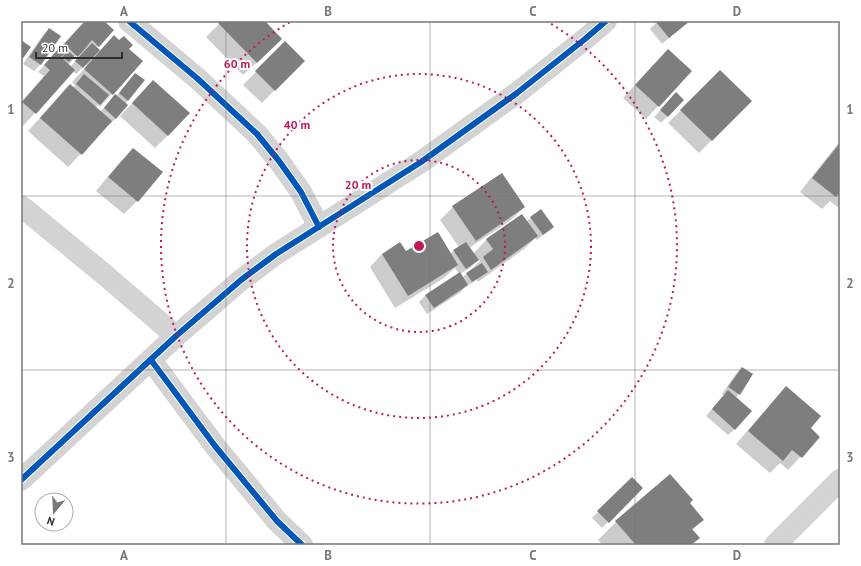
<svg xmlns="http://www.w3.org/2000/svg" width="861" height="566" viewBox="0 0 861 566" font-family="'PT Sans',sans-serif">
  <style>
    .shadow { fill: #0003; fill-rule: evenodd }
    .building { fill: #7e7e7e }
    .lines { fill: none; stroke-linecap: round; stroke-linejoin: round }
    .minor { stroke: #d3d3d3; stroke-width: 22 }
    .cycleway-casing { stroke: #fff; stroke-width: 8 }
    .cycleway { stroke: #0057b8; stroke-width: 6 }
    .grid { fill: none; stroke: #777; stroke-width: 1; stroke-opacity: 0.55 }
    .ring { fill: none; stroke: #c2185b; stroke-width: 2; stroke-dasharray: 2 4 }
    .centre { fill: #c2185b; stroke: #fff; stroke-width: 2 }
    .ring-label { font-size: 12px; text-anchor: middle; font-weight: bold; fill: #c2185b; stroke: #fff; stroke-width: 4; stroke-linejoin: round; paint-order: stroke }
    .neatline { fill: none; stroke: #777; stroke-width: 1.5 }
    .grid-label { font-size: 13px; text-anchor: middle; font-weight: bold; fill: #777 }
  </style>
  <rect width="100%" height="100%" fill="#fff"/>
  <g class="shadow">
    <path d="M85 21H102L113 30 96 48 99 51 114 37 128 49 112 94 100 107 98 105 95 108 100 112 109 102 116 96 136 74 128 100 116 118 109 125V124L68 167 28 131 70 85 73 88 75 85 72 82 87 66 86 64 76 74 73 71 23 126 21 125V102L44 76 38 72ZM79 53 81 55 70 67 68 65Z"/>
    <path d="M222 21H263L268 52 243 75 206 37Z"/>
    <path d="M658 21H689L662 44 650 29Z"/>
    <path d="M49 29 40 65 34 71 23 64 43 35Z"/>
    <path d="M285 43 303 61 262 103 243 85Z"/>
    <path d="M655 63 658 106 646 119 623 98Z"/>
    <path d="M720 72 750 101 699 153 668 123Z"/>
    <path d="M141 94 168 135 155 148 120 116Z"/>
    <path d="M670 100H683L661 123 654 117Z"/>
    <path d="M840 141V209L830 201 822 209 800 192Z"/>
    <path d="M133 149 137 201 124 214 96 191 120 162Z"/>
    <path d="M453 207H524L511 220 469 248 473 254 486 240 521 215 526 222 530 218 553 227 537 240 535 238 524 249 478 282 477 280 465 287 461 292 427 314 419 302 426 295 459 274 455 268 444 278 395 308 370 267 382 254 406 253 450 254 459 247 440 220ZM478 260 480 261 462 278 460 274 471 267Z"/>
    <path d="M742 368 752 375 736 398 735 429 728 435 706 416 724 395 722 394 735 375Z"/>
    <path d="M786 388 809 429 819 437 788 470 780 463 770 473 736 444 774 400Z"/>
    <path d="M670 475 688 503 702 520 692 530 698 538 691 545H603L598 540 616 522Z"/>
    <path d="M632 478 642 488 602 528 592 518Z"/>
  </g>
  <g class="building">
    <path d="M85 21H104L114 30 99 47 92 40 78 57 64 44Z"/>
    <path d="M220 21H265L282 39 257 63 218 23Z"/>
    <path d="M657 21H690L669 38 656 22Z"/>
    <path d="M49 28 61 36 41 65 29 57Z"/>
    <path d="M114 35 119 40 124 36 133 45 129 49 143 61 113 95 84 69Z"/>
    <path d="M21 40 31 47 21 61Z"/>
    <path d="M285 41 305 61 275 91 255 71Z"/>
    <path d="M92 43 100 50 83 68 75 61Z"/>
    <path d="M60 47 66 52 61 57 75 70 36 114 22 102 50 70 44 65Z"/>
    <path d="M668 49 692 71 659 107 635 85Z"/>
    <path d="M68 51 74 56 69 62 62 57Z"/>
    <path d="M720 70 752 101 712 141 680 110Z"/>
    <path d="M135 73 145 80 128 101 119 93Z"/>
    <path d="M84 74 109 95 100 105 76 84Z"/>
    <path d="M153 80 190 113 168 136 132 103Z"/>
    <path d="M70 84 112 121 82 155 40 118Z"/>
    <path d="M676 92 684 100 668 117 660 110Z"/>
    <path d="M115 94 128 105 116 119 104 108Z"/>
    <path d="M840 143V192L836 197 812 178Z"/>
    <path d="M133 148 163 172 138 202 108 177Z"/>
    <path d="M502 173 525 207 476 241 452 206Z"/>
    <path d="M541 209 554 227 543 235 530 217Z"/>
    <path d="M522 214 538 236 491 270 483 257 493 249 486 239Z"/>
    <path d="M438 232 458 265 408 296 382 254 400 242 406 251Z"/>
    <path d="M466 242 479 260 466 269 453 250Z"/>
    <path d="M482 263 488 272 472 282 466 273Z"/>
    <path d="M460 272 468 285 434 308 425 295Z"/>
    <path d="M742 367 753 374 740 395 728 387Z"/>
    <path d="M786 386 821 416 811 428 820 437 802 458 792 450 783 461 748 431Z"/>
    <path d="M728 390 752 411 735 430 712 409Z"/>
    <path d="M670 474 693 500 690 503 704 520 692 529 700 538 691 545H636L615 521Z"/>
    <path d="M632 477 643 488 609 523 597 511Z"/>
  </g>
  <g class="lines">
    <g class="minor">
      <path d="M129 21 198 79 257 134 279 161 301 192 319 227"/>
      <path d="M21 206 105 275 176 336"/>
      <path d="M151 360 215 446 277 521 302 545"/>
      <path d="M21 480 176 336 241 280 276 254 421 162 517 93 585 39 606 21"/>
      <path d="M775 545 840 480"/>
    </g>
    <defs>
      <g id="cycleway">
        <path d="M129 21 198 79 257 134 279 161 301 192 319 227"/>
        <path d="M151 360 215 446 277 521 302 545"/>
        <path d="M21 480 176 336 241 280 276 254 421 162 517 93 585 39 606 21"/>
      </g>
    </defs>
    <use href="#cycleway" class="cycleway-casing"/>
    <use href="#cycleway" class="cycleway"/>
  </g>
  <path class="grid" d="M226 21V545M430 21V545M635 21V545M21 196H840M21 370H840"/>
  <g class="ring">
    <circle cx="419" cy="246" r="86"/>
    <circle cx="419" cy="246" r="172"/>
    <path d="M546 21A258 258 0 1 1 292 21"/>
  </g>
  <circle cx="419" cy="246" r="6" class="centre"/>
  <g class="ring-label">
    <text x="237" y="68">60 m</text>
    <text x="297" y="129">40 m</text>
    <text x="358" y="189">20 m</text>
  </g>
  <rect width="861" height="566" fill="none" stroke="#ffffff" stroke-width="44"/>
  <g transform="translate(54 512) rotate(199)"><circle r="19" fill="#ffffff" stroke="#ababab"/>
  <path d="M0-3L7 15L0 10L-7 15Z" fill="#777777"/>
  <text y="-6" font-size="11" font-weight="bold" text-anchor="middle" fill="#2e2e2e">N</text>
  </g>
  <path d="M36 52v6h86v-6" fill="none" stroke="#2e2e2e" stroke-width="2"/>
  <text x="42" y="52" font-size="12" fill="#2e2e2e" stroke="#ffffff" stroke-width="3" paint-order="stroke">20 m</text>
  <rect x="22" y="22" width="817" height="522" class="neatline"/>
  <g class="grid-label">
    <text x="124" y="16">A</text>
    <text x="328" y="16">B</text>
    <text x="533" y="16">C</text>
    <text x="737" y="16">D</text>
    <text x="11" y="114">1</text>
    <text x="850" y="114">1</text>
    <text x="11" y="288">2</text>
    <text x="850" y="288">2</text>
    <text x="11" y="462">3</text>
    <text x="850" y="462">3</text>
    <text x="124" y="560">A</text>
    <text x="328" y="560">B</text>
    <text x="533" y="560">C</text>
    <text x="737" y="560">D</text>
  </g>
</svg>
